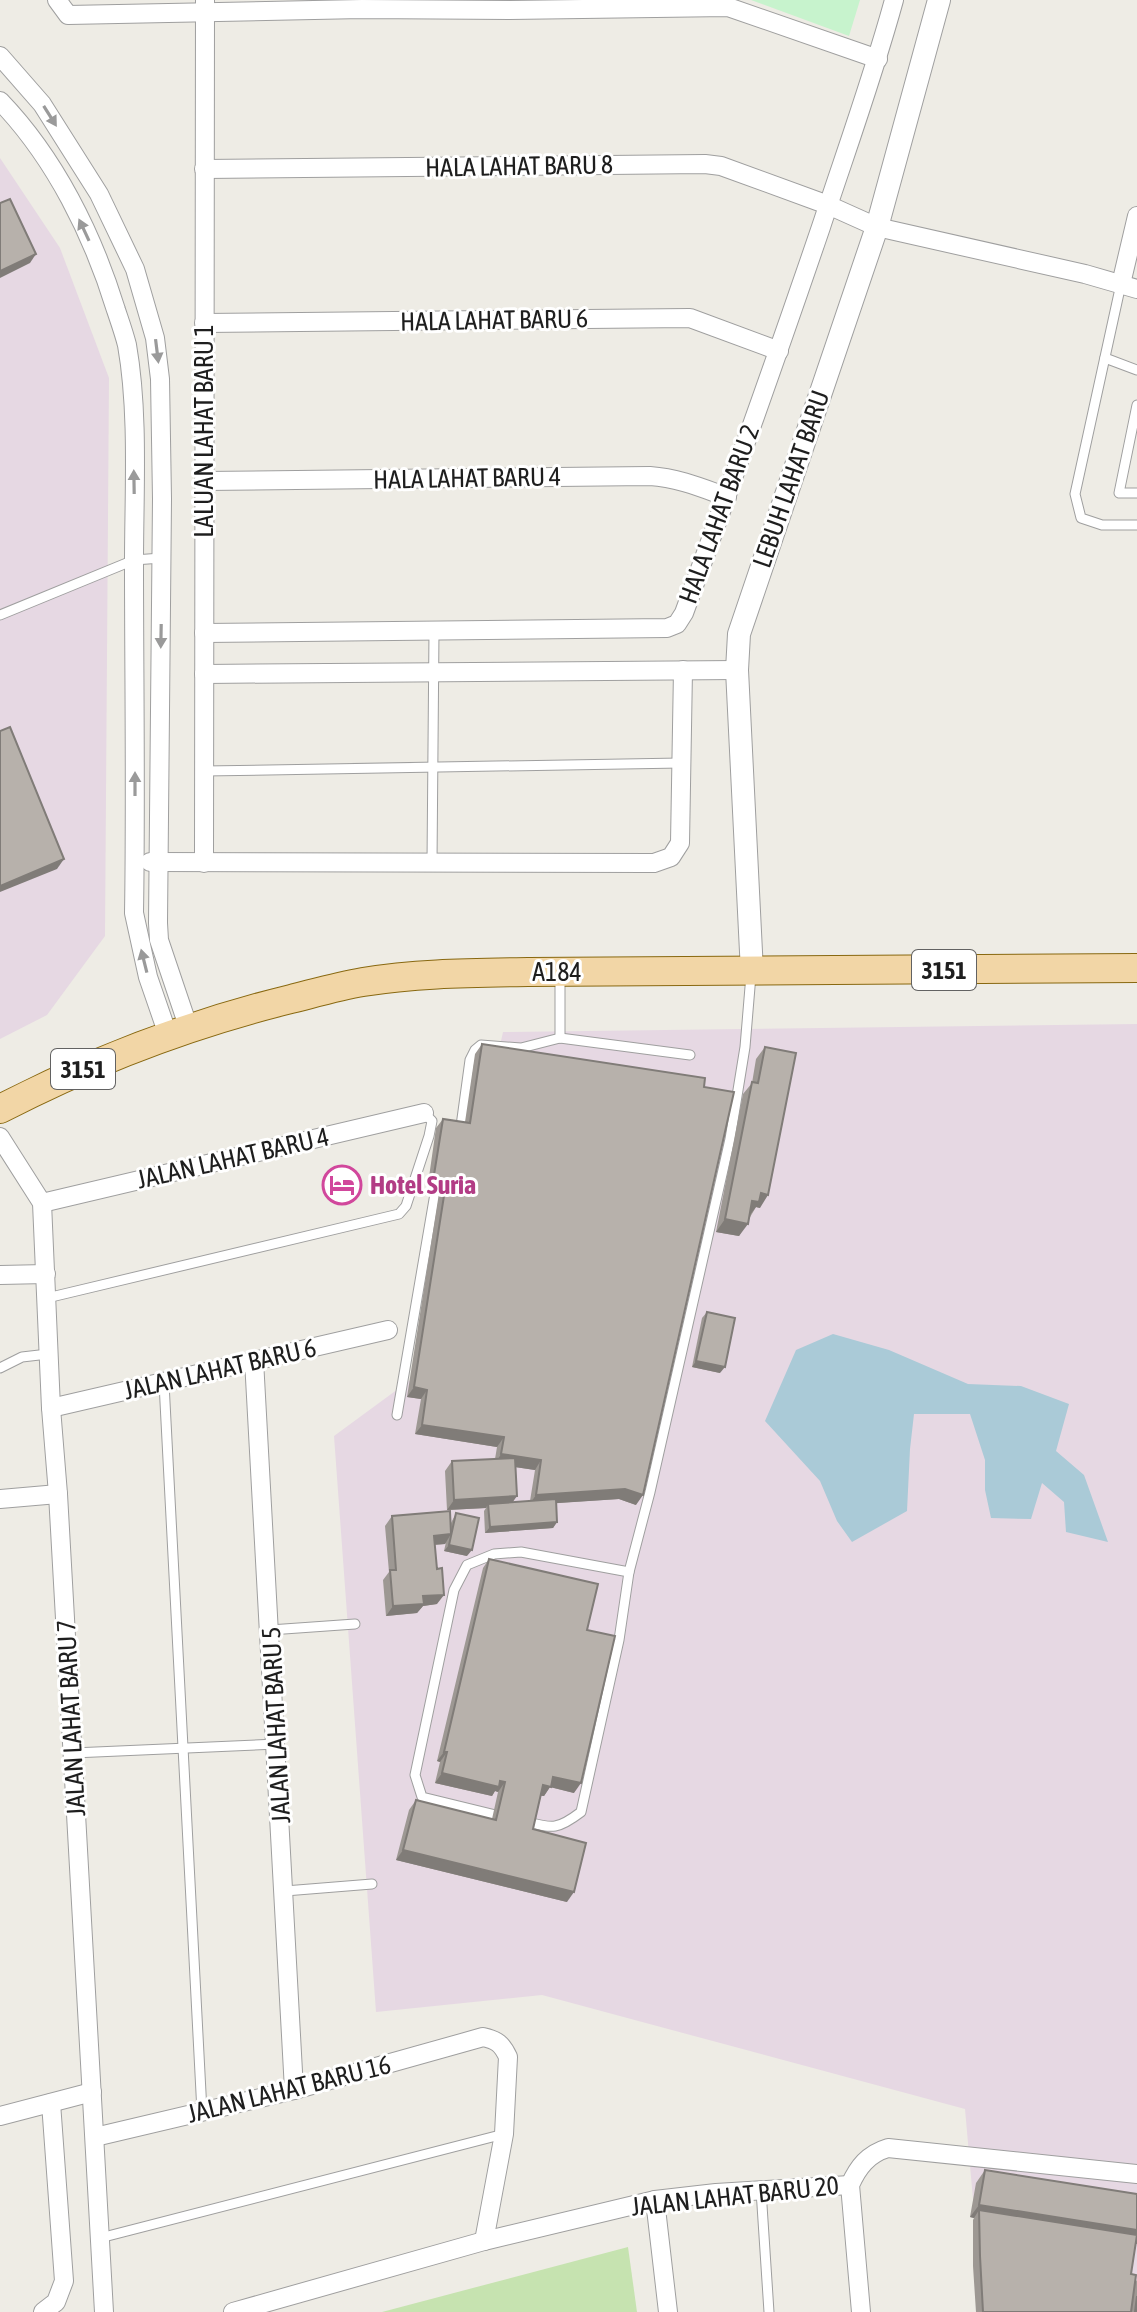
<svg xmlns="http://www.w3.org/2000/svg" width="1137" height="2312" viewBox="0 0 1137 2312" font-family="'Asap Condensed',sans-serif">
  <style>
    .industrial { fill: #e6d8e3 }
    .grass { fill: #c6e3b0 }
    .park { fill: #c7f3cd }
    .water { fill: #aacad7 }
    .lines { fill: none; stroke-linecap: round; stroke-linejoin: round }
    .service-casing { stroke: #9f9f9f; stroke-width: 11 }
    .minor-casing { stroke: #9f9f9f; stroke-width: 20 }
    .tertiary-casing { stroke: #9f9f9f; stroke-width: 24 }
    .primary-casing { stroke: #886810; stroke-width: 30 }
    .service { stroke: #fff; stroke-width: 9 }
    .minor { stroke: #fff; stroke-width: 18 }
    .tertiary { stroke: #fff; stroke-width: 22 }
    .primary { stroke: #f2d6a6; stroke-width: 28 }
    .wall { fill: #9d9893; fill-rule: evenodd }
    .shaded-wall { fill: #807c78 }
    .building { fill: #b7b1ab; stroke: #807c78; stroke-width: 2 }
    .oneway { fill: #9a9a9a }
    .labels { text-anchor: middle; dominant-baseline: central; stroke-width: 6; stroke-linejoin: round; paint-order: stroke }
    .shield { fill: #fff; stroke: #626262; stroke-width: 2 }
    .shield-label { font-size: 24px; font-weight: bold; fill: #1e1e1e }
    .street-label { font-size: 26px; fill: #1e1e1e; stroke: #fff }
    .hotel-label { font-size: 26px; font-weight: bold; fill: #b23c85; stroke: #fff; text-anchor: start }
  </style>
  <rect width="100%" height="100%" fill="#eeece5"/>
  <g class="industrial">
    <path d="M0 158 60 248 109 378 105 936 47 1015 0 1039Z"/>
    <path d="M1137 1024V2312H983L965 2109 542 1995 376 2012 334 1436 428 1367 503 1032Z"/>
  </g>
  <path class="grass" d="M628 2247 637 2312H382Z"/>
  <path class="park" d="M751 0H860L849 36Z"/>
  <path class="water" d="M833 1334 889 1350 968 1384 1021 1386 1069 1404 1056 1451 1084 1475 1108 1542 1066 1532 1064 1502 1042 1483 1031 1519 991 1518 985 1490V1460L970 1414H914L910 1449 907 1511 852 1542 837 1521 820 1481 765 1421 796 1350Z"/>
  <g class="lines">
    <defs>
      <g id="service">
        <path d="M1121 284 1075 494 1081 518 1102 525H1137"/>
        <path d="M1105 358 1137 370"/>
        <path d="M1137 405 1119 493H1137"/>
        <path d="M0 615 134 560 162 558"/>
        <path d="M204 771 681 763"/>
        <path d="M432 863 434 631"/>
        <path d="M560 973V1038"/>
        <path d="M460 1133 470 1060 475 1050 481 1045 521 1048 560 1038 690 1055"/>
        <path d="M47 1298 399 1214 406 1206 429 1136 432 1121 424 1113"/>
        <path d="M0 1368 22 1357 48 1354"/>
        <path d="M164 1383 202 2112"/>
        <path d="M397 1415 437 1182"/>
        <path d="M270 1630 355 1624"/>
        <path d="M73 1753 277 1744"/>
        <path d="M504 1817 422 1797 415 1775 454 1590 467 1565 494 1554 521 1552 629 1572 650 1492 730 1139 745 1047 751 975"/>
        <path d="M523 1821C552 1828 556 1831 581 1812L619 1640 629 1572"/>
        <path d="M285 1891 372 1884"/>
        <path d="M761 2190 769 2312"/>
        <path d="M100 2238 504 2134"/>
      </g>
      <g id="minor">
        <path d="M57 0 68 15 362 9 510 10 728 7 878 59"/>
        <path d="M0 56 42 104 99 194 135 269 155 338 160 379 162 499 158 923 159 940 189 1029"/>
        <path d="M0 101C55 158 93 235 116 310 120 322 124 333 127 345 139 413 134 493 134 562 134 679 136 796 134 913L148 977 168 1035"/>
        <path d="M204 169 705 164 721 166 828 205 877 227 1085 274 1137 289"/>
        <path d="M1121 284 1137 216"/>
        <path d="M204 323 690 318 779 351"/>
        <path d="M204 481 650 476C678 478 702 488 727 497"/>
        <path d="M204 633 667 628 677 624 684 613C731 485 777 356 821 227 846 151 873 77 894 0"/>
        <path d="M204 674 737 670"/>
        <path d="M150 862 654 863 671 857 680 843 683 670"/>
        <path d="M204 863 205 0"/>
        <path d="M0 1137 42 1203 51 1408 58 1494 104 2312"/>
        <path d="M42 1203 424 1113"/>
        <path d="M0 1275 46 1274"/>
        <path d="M254 1360 294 2090"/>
        <path d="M51 1408 388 1330"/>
        <path d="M0 1499 58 1494"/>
        <path d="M0 2116 92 2092"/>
        <path d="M95 2137 294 2090 483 2037C497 2040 502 2044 508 2057L504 2134 484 2241"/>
        <path d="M655 2200 668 2312"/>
        <path d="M43 2312 56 2302 64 2281 51 2103"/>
        <path d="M233 2312 484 2241 655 2200 716 2193 850 2185"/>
        <path d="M861 2312 850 2185C858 2167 868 2154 888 2148L1137 2174"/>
      </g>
      <path id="tertiary" d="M752 972 737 670 739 634 877 227 939 0"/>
      <path id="primary" d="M0 1109C93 1061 189 1024 291 999 315 993 339 986 363 982 417 973 473 973 528 972L1137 968"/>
    </defs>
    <use href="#service" class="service-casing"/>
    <use href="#minor" class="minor-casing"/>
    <use href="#tertiary" class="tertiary-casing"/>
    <use href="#primary" class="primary-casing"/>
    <use href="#service" class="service"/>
    <use href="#minor" class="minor"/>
    <use href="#tertiary" class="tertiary"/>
    <use href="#primary" class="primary"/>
  </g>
  <g class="wall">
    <path d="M482 1044 636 1505 619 1499 556 1503 557 1522 553 1528 485 1533 484 1511 486 1508 447 1510 445 1471 452 1461 495 1459 497 1447 415 1434 421 1399 407 1397 439 1193 427 1191 436 1128 443 1119 465 1122 475 1054ZM515 1467 535 1470 530 1501 513 1502Z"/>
    <path d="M765 1047 760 1208 756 1207 739 1236 716 1232 743 1094 752 1083 756 1059Z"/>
    <path d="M707 1312 720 1373 692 1367 702 1318Z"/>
    <path d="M456 1513 467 1556 444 1551 446 1542 445 1544 435 1545 437 1604 423 1606 417 1613 386 1616 383 1580 389 1572 385 1526 392 1516 451 1523Z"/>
    <path d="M489 1559 587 1630 574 1793 550 1787 544 1796H541L533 1829 567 1902 396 1860 409 1810 416 1800 492 1819 498 1792 495 1791 492 1796 435 1783 440 1762 437 1761 483 1568Z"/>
    <path d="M985 2170 1135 2244 1131 2274 1135 2283 1137 2280V2312H976L973 2266V2220L974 2218 970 2217 976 2183Z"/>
  </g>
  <g class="shaded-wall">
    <path d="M36 254 30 263 0 278V271Z"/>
    <path d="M64 859 57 869 0 892V886Z"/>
    <path d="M433 1181 446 1183 439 1193 427 1191Z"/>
    <path d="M761 1193 768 1195 760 1208 756 1207 750 1215 752 1201Z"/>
    <path d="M725 1219 748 1224 739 1236 716 1232Z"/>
    <path d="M696 1361 725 1367 720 1373 692 1367Z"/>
    <path d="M414 1387 427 1390 421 1399 407 1397Z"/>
    <path d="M422 1425 504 1437 497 1447 415 1434Z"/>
    <path d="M501 1454 541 1460 535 1470 495 1464Z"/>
    <path d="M625 1489 643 1495 636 1505 619 1499 529 1505 536 1495Z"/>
    <path d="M517 1496 510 1506 488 1504 486 1508 447 1510 454 1500Z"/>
    <path d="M557 1522 553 1528 485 1533 490 1527Z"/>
    <path d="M451 1534 445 1544 428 1545 434 1536Z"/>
    <path d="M449 1545 472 1550 467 1556 444 1551Z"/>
    <path d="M444 1595 437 1604 423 1606 417 1613 386 1616 393 1606 423 1596Z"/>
    <path d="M444 1752H447L440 1762 437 1761Z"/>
    <path d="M442 1773 500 1781 505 1782 498 1792 495 1791 492 1796 435 1783Z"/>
    <path d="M553 1777 581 1783 574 1793 550 1787 544 1796 537 1795 543 1785Z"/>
    <path d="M403 1850 574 1892 567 1902 396 1860Z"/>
    <path d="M979 2205 1137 2230V2244L979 2219V2210L974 2218 970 2217Z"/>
  </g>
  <g class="building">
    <path d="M10 199 36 254 0 271V203Z"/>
    <path d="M10 727 64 859 0 886V731Z"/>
    <path d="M482 1044 705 1078 704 1087 734 1092 643 1495 625 1489 536 1495 541 1460 501 1454 504 1437 422 1425 427 1390 414 1387 446 1183 433 1181 443 1119 470 1123Z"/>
    <path d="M765 1047 796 1053 768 1195 761 1193 759 1202 752 1201 748 1224 725 1219 752 1082 758 1083Z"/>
    <path d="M707 1312 735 1318 725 1367 696 1361Z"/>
    <path d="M515 1458 517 1496 454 1500 452 1461Z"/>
    <path d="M556 1499 557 1522 490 1527 488 1504Z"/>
    <path d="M450 1511 451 1534 434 1536 437 1569 442 1568 444 1595 423 1596 424 1604 393 1606 390 1570H396L392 1516Z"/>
    <path d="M456 1513 479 1518 472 1550 449 1545Z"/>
    <path d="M489 1559 598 1584 587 1630 615 1636 581 1783 553 1777 551 1787 543 1785 533 1829 586 1843 574 1892 403 1850 416 1800 496 1820 505 1782 500 1781 499 1787 442 1773 447 1752H444Z"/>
    <path d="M985 2170 1137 2194V2230L979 2205Z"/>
    <path d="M979 2210 1137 2235 1131 2274 1136 2275 1131 2312H983L980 2256Z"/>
    <path d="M1137 2296V2312H1135Z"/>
  </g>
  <defs><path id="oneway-solid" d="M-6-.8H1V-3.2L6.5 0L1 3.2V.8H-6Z" transform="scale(2)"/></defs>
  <g class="oneway">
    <use href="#oneway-solid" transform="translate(50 116) rotate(58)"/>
    <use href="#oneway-solid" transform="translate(84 230) rotate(-115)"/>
    <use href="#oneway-solid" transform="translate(157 351) rotate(83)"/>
    <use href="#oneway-solid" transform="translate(134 482) rotate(-91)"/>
    <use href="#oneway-solid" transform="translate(161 636) rotate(91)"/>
    <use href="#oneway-solid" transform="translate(135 784) rotate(-90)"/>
    <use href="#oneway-solid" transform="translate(144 961) rotate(-104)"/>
  </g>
  <defs>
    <symbol id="hotel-ring" viewBox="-11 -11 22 22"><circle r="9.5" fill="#fff" stroke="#d1479c" stroke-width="1.5"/><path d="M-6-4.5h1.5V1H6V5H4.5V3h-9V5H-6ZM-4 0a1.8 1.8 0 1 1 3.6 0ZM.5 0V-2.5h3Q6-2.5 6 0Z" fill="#d1479c"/></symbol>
  </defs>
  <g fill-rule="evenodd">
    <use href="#hotel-ring" x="320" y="1163" width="44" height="44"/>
  </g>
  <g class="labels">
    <g class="shield">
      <rect x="912" y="950" width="64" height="40" rx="6"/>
      <rect x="51" y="1049" width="64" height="40" rx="6"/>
    </g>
    <g class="shield-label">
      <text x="944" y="970">3151</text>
      <text x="83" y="1069">3151</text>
    </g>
    <g class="street-label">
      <text transform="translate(519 166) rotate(-1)">HALA LAHAT BARU 8</text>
      <text transform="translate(494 320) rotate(-1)">HALA LAHAT BARU 6</text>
      <text transform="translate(204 431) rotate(-90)">LALUAN LAHAT BARU 1</text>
      <text transform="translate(467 478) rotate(-1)">HALA LAHAT BARU 4</text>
      <text transform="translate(791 479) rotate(-71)">LEBUH LAHAT BARU</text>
      <text transform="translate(719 514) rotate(-70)">HALA LAHAT BARU 2</text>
      <text x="557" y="972">A184</text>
      <text transform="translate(233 1158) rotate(-13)">JALAN LAHAT BARU 4</text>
      <text transform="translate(220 1369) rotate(-13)">JALAN LAHAT BARU 6</text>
      <text transform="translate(71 1718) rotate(-93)">JALAN LAHAT BARU 7</text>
      <text transform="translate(276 1725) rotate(-93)">JALAN LAHAT BARU 5</text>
      <text transform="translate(289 2089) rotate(-14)">JALAN LAHAT BARU 16</text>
      <text transform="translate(735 2196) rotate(-6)">JALAN LAHAT BARU 20</text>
    </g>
    <g class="hotel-label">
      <text x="370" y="1185">Hotel Suria</text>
    </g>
  </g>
</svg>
